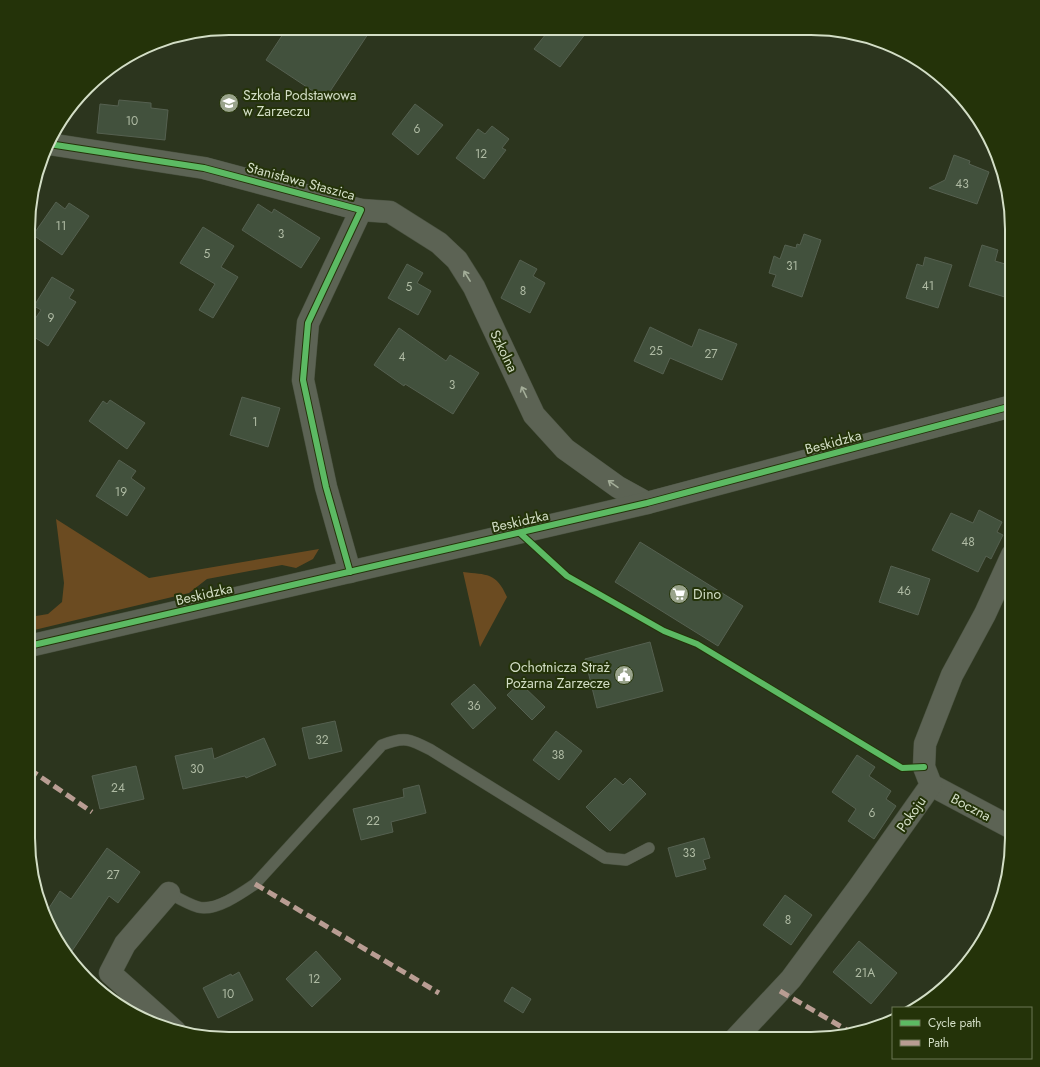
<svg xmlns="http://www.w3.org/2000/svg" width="1040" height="1067" viewBox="0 0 1040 1067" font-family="Jost,sans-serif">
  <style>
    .green { fill: #6b4b21 }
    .building { fill: #42513d; stroke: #556050 }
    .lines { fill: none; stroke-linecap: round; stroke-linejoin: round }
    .lane-casing { stroke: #49513f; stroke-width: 12 }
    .street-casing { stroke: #49513f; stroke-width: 23 }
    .secondary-casing { stroke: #49513f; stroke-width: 23 }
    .lane { stroke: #5c6354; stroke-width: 11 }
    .street { stroke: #5c6354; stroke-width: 22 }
    .secondary { stroke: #5c6354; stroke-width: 22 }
    .quiet { stroke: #b99d93; stroke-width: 5; stroke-dasharray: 10 5; stroke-linecap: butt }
    .cycleway-casing { stroke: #243309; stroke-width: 8 }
    .cycleway { stroke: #5cba63; stroke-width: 6 }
    .oneway { stroke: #a3ad98 }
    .labels { text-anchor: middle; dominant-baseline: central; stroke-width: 4; stroke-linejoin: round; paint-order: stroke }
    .number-label { font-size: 12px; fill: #afbba4 }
    .poi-label { font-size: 14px; fill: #d3dec6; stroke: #243309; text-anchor: start }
    .street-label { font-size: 14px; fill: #d3dec6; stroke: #243309 }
    .rim { fill: none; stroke: #d3dec6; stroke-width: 2 }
  </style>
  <rect width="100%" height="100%" fill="#2c351e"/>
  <g class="green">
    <path d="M56 519 149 578 319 549 313 559 296 568 282 565 207 579 189 593 30 631V617L48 614 62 602 64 583Z"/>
    <path d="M463 572C487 575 496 572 507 597L480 647Z"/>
  </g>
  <g class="building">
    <path d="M287 28H372L325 99 266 60Z"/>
    <path d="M550 29H589L560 67 534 49Z"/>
    <path d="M119 100 151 103V108L168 110 165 140 97 133 100 104 118 106Z"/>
    <path d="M415 104 443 125 418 155 392 134Z"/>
    <path d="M492 126 509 139 502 148 506 150 484 179 456 158 478 129 485 134Z"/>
    <path d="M954 155 970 161 969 164 989 172 977 204 929 188 945 180Z"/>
    <path d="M56 202 65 209 69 203 89 216 62 255 33 235Z"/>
    <path d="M258 204 272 213 274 209 320 238 301 268 242 230Z"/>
    <path d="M203 227 234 246 221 267 238 277 213 318 199 310 215 284 180 263Z"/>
    <path d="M804 234 821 240 802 297 772 286 776 275 769 273 774 256 780 259 785 245 796 248 797 244 800 245Z"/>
    <path d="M982 245 998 250 995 261 1012 266V288L1008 298 969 286Z"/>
    <path d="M925 257 952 265 938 308 906 298 917 264 923 266Z"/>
    <path d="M520 260 537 269 533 276 545 283 530 313 501 298Z"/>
    <path d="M407 264 423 273 417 283 431 291 418 315 388 298Z"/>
    <path d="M52 277 74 290 69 298 76 302 48 346 31 335V325L41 310 34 306Z"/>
    <path d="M650 327 692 347 699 329 737 344 722 380 670 358 663 374 634 361Z"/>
    <path d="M399 328 446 361 450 355 479 373 453 414 405 384 404 386 374 365Z"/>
    <path d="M242 397 280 408 268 447 230 435Z"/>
    <path d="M110 400 145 423 127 449 89 421 103 401 107 404Z"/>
    <path d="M119 460 136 471 131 478 145 488 127 516 96 496Z"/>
    <path d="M979 510 1002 522 997 532 1003 535 991 559 986 556 978 572 932 550 951 513 973 523Z"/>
    <path d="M640 542 743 606 718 646 615 582Z"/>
    <path d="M891 566 930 579 918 615 879 602Z"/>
    <path d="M650 642 663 691 597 708 585 659Z"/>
    <path d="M520 683 545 707 532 720 507 695Z"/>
    <path d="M474 684 496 708 473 729 451 704Z"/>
    <path d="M335 721 342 751 309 759 302 728Z"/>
    <path d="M556 731 582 751 559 780 533 760Z"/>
    <path d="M264 738 276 765 246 778 245 776 183 789 175 756 212 748 214 759Z"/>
    <path d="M857 755 875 767 869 776 891 791 886 799 896 806 874 839 848 821 856 809 832 792Z"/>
    <path d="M136 766 144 799 100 809 92 776Z"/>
    <path d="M615 778 623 785 630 778 646 794 610 831 586 807Z"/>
    <path d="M419 785 426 813 391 822 393 832 361 840 353 809 404 797 403 789Z"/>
    <path d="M704 838 710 858 703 860 706 869 676 877 668 848Z"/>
    <path d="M107 848 140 872 118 903 109 896 72 951 60 943 45 914 60 891 71 899Z"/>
    <path d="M785 895 812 915 791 945 763 925Z"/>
    <path d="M859 941 897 973 871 1004 833 972Z"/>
    <path d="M316 951 341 979 312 1007 286 979Z"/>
    <path d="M239 972 253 1000 218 1018 203 988 231 974 232 976Z"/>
    <path d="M512 987 531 999 523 1013 504 1001Z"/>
  </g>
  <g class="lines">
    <defs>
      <path id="lane" d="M169 893C178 898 188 904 198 907 215 912 242 893 255 884L382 745C405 736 410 739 431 750L605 858 626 860 649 848"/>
      <g id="street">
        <path d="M49 144 204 168 361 210 308 323 303 380 326 487 350 572"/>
        <path d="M361 210 390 212 439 243 457 260 474 287 534 415 565 449 618 487 647 503"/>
        <path d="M931 785 1012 828"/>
        <path d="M169 893 125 944 110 973 175 1031"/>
        <path d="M735 1039 791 979 859 887 931 785 924 767 925 744 952 675 985 614 1012 555"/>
      </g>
      <path id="secondary" d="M29 646 647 503 1012 406"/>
    </defs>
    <use href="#lane" class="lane-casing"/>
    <use href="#street" class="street-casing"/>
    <use href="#secondary" class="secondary-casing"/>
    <use href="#lane" class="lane"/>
    <use href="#street" class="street"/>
    <use href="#secondary" class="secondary"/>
    <g class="quiet">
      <path d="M29 769 92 812"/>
      <path d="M255 884 439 993"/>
      <path d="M780 991 852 1033"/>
    </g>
    <defs>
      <g id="cycleway">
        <path d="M49 144 204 168 361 210 308 323 303 380 326 487 350 572"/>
        <path d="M520 533 567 576 664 631 697 644 902 768 924 767"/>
        <path d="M29 646 647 503 1012 406"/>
      </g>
    </defs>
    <use href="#cycleway" class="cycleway-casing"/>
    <use href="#cycleway" class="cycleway"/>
  </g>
  <defs><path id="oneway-shaft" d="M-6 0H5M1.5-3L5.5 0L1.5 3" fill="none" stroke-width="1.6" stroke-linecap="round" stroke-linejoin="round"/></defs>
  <g class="oneway">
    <use href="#oneway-shaft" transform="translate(467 276) rotate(-122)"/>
    <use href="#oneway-shaft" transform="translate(524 392) rotate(-116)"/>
    <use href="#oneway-shaft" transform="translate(613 484) rotate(-145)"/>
  </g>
  <defs>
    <symbol id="school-disc" viewBox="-11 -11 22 22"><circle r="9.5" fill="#99a38b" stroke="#243309"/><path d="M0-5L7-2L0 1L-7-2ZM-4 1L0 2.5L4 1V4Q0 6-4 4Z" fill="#fff"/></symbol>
    <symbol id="supermarket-disc" viewBox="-11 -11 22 22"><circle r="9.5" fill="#99a38b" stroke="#243309"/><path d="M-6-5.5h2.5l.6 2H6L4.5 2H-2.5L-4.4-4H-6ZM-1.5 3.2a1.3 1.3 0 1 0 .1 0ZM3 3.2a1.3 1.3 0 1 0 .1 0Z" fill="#fff"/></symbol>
    <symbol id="civic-disc" viewBox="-11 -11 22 22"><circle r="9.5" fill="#99a38b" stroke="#243309"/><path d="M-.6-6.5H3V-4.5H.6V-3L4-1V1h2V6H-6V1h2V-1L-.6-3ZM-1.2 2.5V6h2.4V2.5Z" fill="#fff"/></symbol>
  </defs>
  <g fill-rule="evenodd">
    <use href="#school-disc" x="218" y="92" width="22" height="22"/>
    <use href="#supermarket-disc" x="668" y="583" width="22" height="22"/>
    <use href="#civic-disc" x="613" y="664" width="22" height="22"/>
  </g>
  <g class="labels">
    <g class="number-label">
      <text x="132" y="121">10</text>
      <text x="417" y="129">6</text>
      <text x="481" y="154">12</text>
      <text x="962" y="184">43</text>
      <text x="61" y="226">11</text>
      <text x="281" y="234">3</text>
      <text x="207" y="254">5</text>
      <text x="792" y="266">31</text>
      <text x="928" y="286">41</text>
      <text x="409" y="287">5</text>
      <text x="523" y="291">8</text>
      <text x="51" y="318">9</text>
      <text x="656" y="351">25</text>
      <text x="711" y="354">27</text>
      <text x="402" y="357">4</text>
      <text x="452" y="385">3</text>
      <text x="255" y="422">1</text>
      <text x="121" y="492">19</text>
      <text x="968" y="542">48</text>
      <text x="904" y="591">46</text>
      <text x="474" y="706">36</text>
      <text x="322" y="740">32</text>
      <text x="558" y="755">38</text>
      <text x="197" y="769">30</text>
      <text x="118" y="788">24</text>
      <text x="872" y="813">6</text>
      <text x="373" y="821">22</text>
      <text x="689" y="853">33</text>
      <text x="113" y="875">27</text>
      <text x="788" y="920">8</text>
      <text x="865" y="973">21A</text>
      <text x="314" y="979">12</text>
      <text x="228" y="994">10</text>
    </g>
    <g class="poi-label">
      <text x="243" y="95">Szkoła Podstawowa<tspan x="243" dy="16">w Zarzeczu</tspan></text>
      <text x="693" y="594">Dino</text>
      <text x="610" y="667" text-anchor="end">Ochotnicza Straż<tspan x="610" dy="16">Pożarna Zarzecze</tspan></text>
    </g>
    <g class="street-label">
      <text transform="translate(301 181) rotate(15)">Stanisława Staszica</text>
      <text transform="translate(504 351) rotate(64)">Szkolna</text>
      <text transform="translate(833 442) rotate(-15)">Beskidzka</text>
      <text transform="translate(520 521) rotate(-13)">Beskidzka</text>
      <text transform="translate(204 594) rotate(-13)">Beskidzka</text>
      <text transform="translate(971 807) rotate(28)">Boczna</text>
      <text transform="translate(911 814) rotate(-55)">Pokoju</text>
    </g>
  </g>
  <path d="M0 0H1040V1067H0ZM229 35H811A194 194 0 0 1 1005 229V838A194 194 0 0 1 811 1032H229A194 194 0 0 1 35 838V229A194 194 0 0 1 229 35Z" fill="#243309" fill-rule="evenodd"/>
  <path class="rim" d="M229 35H811A194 194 0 0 1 1005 229V838A194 194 0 0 1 811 1032H229A194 194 0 0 1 35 838V229A194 194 0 0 1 229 35Z"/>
  <rect x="892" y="1007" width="140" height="52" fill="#243309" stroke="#6a7755"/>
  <rect x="900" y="1020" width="20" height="6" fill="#5cba63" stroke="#6a7755"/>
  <text x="928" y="1027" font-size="12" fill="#d3dec6">Cycle path</text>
  <rect x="900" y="1040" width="20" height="6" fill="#b99d93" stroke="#6a7755"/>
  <text x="928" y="1047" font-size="12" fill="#d3dec6">Path</text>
</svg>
